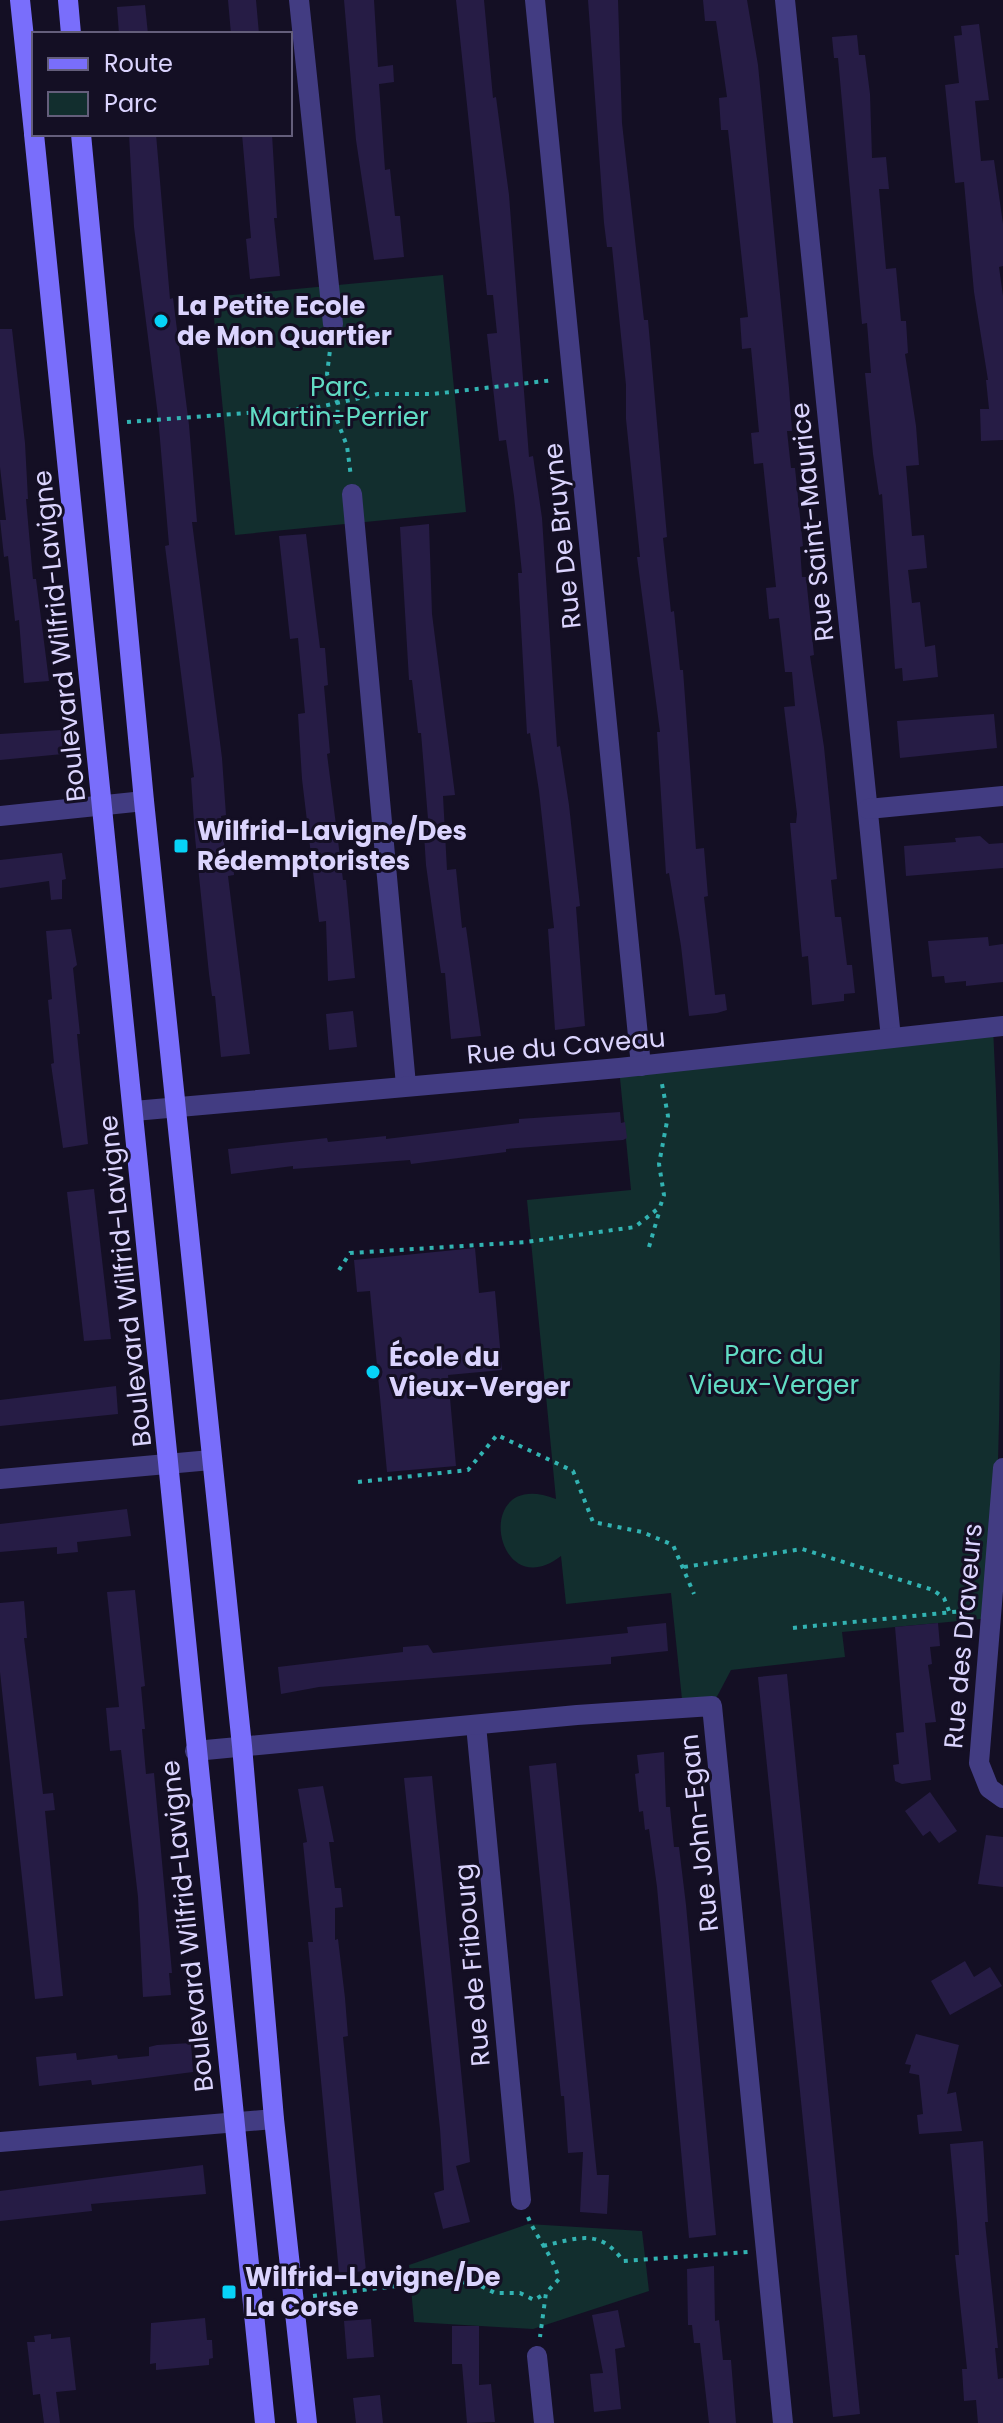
<svg xmlns="http://www.w3.org/2000/svg" width="1003" height="2423" viewBox="0 0 1003 2423" font-family="Poppins,sans-serif">
  <style>
    .green { fill: #122e2e }
    .building { fill: #261c45 }
    .lines { fill: none; stroke-linecap: round; stroke-linejoin: round }
    .path { stroke: #32b3b2; stroke-width: 4; stroke-dasharray: 4 6; stroke-linecap: butt }
    .minor { stroke: #423c82; stroke-width: 20 }
    .secondary { stroke: #796efb; stroke-width: 20 }
    .poi-dot { fill: #07d3f7; stroke: #140f24; stroke-width: 3 }
    .labels { text-anchor: middle; dominant-baseline: central; stroke-width: 6; stroke-linejoin: round; paint-order: stroke }
    .poi-label { font-size: 26px; font-weight: bold; fill: #dbd4fe; stroke: #140f24; text-anchor: start }
    .park-label { font-size: 26px; fill: #61dcc4; stroke: #140f24 }
    .street-label { font-size: 26px; fill: #dbd4fe; stroke: #140f24 }
  </style>
  <rect width="100%" height="100%" fill="#140f24"/>
  <g class="green">
    <path d="M443 275 466 512 235 535 212 297Z"/>
    <path d="M993 1027C1003 1223 1003 1422 991 1618L842 1632 845 1657 731 1670 712 1706 683 1709 671 1593 566 1604 561 1556C494 1608 470 1465 556 1499L527 1200 631 1190 619 1068Z"/>
    <path d="M528 2224 642 2231 649 2291 533 2329 414 2322 409 2265Z"/>
  </g>
  <g class="building">
    <path d="M228 0H256L259 34H231Z"/>
    <path d="M344 0H374L378 67 393 65 394 82 379 84 385 170 390 169 395 216H400L404 257 374 260 356 140Z"/>
    <path d="M456 0H484L493 98 496 97 509 195 529 457 533 456 542 518 557 747 560 746 569 805 580 906 576 907 585 1026 555 1030 548 929 554 928 539 791 530 733 527 734 518 573H522L514 496 506 440 499 441 487 334 497 333 493 295H487Z"/>
    <path d="M588 0H618L622 123 644 320H648L667 537 663 538 671 612 674 611 680 670H683L696 849 704 848 708 896 704 897 715 995 725 994 727 1010 717 1013 689 1016 681 946 669 873 666 874 657 732H660L637 557H640L626 419V385L612 247H607L604 223Z"/>
    <path d="M703 0H747L758 65 789 388 792 431H787L791 468H795L803 546 800 547 802 577H806L814 655 810 656 824 747 837 879 831 880 835 917H841L847 965H852L855 993 844 994V1001L812 1005 808 956 802 957 790 823H796L797 814 784 707 795 706 792 672H785L779 618 769 619 766 588 776 587 763 463 754 464 751 433 759 432 751 348 742 349 740 318 748 317 728 130H721L719 98 727 97 716 21H705Z"/>
    <path d="M145 5 148 34H119L117 7Z"/>
    <path d="M979 24 989 100 975 101 981 161 994 160 1003 224V266L999 267 1003 296V440L981 441 980 409H989L986 380H988L974 292 964 182 955 183 945 85 959 83 954 36 962 35 961 26Z"/>
    <path d="M857 35 859 55H865L870 94 872 158 886 157 889 189H879L886 269 896 268 901 321H906L908 353 905 354 916 426 919 465 906 466 912 536 924 535 927 568 908 570 912 603 920 602 925 647 935 645 938 677 903 681 902 668 895 669 893 643 882 494 879 495 873 454 865 373H871L867 323 862 324 838 58H834L832 37Z"/>
    <path d="M129 134H156L170 299 173 298 189 425 197 522H192L222 758 226 815 221 816 226 860 233 859 234 875 228 876 250 1054 221 1057 215 996H212L209 974 195 837 191 778 194 777 165 546 169 545 158 416 134 227Z"/>
    <path d="M242 134H272L277 218H274L280 276 250 279 246 239 251 238Z"/>
    <path d="M0 329H12L25 443 28 499H26L33 579H36L49 681 24 683 19 620 15 621 8 556 4 557 0 520H6L0 467Z"/>
    <path d="M429 524 432 614 455 795 443 796 447 870 456 869 462 928 466 927 481 1036 451 1039 445 973H441L426 865 423 819H428L421 733H418L412 680H409L400 527Z"/>
    <path d="M306 534 320 648H325L328 685 324 686 330 753 327 754 343 880H346L355 978 328 981 326 921 319 922 302 779 298 714 305 713 298 638 290 639 279 536Z"/>
    <path d="M994 714 997 748 900 758 897 721Z"/>
    <path d="M61 730 63 754 0 760V734Z"/>
    <path d="M980 836 989 844 1003 843V868L906 876 904 846 956 842 955 838Z"/>
    <path d="M62 853 66 879 62 880V899L51 900 49 881 0 888V860Z"/>
    <path d="M71 929 77 965 73 968 80 1034H77L88 1144 63 1148 51 1064 54 1063 48 1000 52 999 46 931Z"/>
    <path d="M988 937 989 946 1003 944V982L966 986V981L945 983 944 976 932 977 928 941Z"/>
    <path d="M353 1011 357 1047 329 1050 326 1014Z"/>
    <path d="M620 1112 621 1123 625 1122 627 1138 623 1140 506 1149V1152L411 1164 410 1160 293 1169V1166L231 1174 228 1149 327 1138 328 1142 386 1136V1139L519 1123V1119Z"/>
    <path d="M94 1189 111 1339 84 1341 67 1192Z"/>
    <path d="M475 1248 479 1293 495 1291 502 1370 448 1375 456 1466 387 1472 370 1291 357 1292 354 1260Z"/>
    <path d="M116 1386 118 1414 0 1426V1400Z"/>
    <path d="M127 1509 131 1536 77 1542 78 1552 57 1554V1547L0 1552V1524Z"/>
    <path d="M135 1590 145 1686 141 1687 145 1729H142L146 1774 154 1773 172 1973H169L171 1995 143 1997 138 1897 121 1750 110 1751 106 1708 119 1707 107 1592Z"/>
    <path d="M24 1601 27 1638H24L43 1794 53 1793 55 1810 45 1811 63 1996 35 1999 0 1672V1603Z"/>
    <path d="M666 1623 668 1651 611 1657V1664L319 1687 281 1694 278 1667 403 1652V1647L428 1645 433 1653 628 1633 627 1627Z"/>
    <path d="M938 1623 940 1646 930 1647 932 1664 928 1665 936 1722 925 1723 931 1780 902 1784 895 1781 893 1765 899 1764 896 1733 904 1732 895 1627Z"/>
    <path d="M787 1674 860 2414 833 2417 758 1677Z"/>
    <path d="M664 1752 666 1807H670L674 1847H679L686 1905 716 2235 689 2238 657 1887 649 1829 645 1830 643 1811 639 1812 635 1774 639 1773 637 1755Z"/>
    <path d="M556 1763 597 2175H609L607 2214 580 2212 583 2152 568 2153 564 2096H561L529 1766Z"/>
    <path d="M432 1776 470 2162 456 2166 470 2222 443 2229 434 2193 444 2190 440 2129 404 1778Z"/>
    <path d="M323 1786 334 1842H329L335 1888H341L343 1907 335 1908V1940L338 1939 345 1998 348 2036 343 2037 366 2271 339 2273 308 1942H313L303 1843 307 1842 298 1789Z"/>
    <path d="M930 1792 957 1831 939 1843 930 1831 923 1836 905 1811Z"/>
    <path d="M986 1835 1003 1837V1887L978 1884Z"/>
    <path d="M965 1961 974 1977 990 1967 1002 1986 950 2015 931 1981Z"/>
    <path d="M916 2034 959 2045 947 2094 956 2092 962 2131 919 2134 917 2115 923 2114 919 2075 909 2073 911 2065 905 2064Z"/>
    <path d="M191 2043 193 2072 92 2085 91 2080 39 2086 36 2057 76 2053 77 2060 117 2055 118 2059 149 2056V2047L157 2045Z"/>
    <path d="M983 2141 988 2222H985L998 2348H995L998 2379 1003 2378V2423H978L976 2400 964 2401 962 2369H967L955 2255H959L957 2222 950 2144Z"/>
    <path d="M203 2165 206 2194 91 2204 92 2211 0 2221V2191Z"/>
    <path d="M714 2266 715 2321 719 2320 723 2360H731L736 2423H709L700 2343H694L692 2325H688L687 2269Z"/>
    <path d="M618 2310 625 2347 615 2349 621 2409 594 2412 590 2374 603 2373 592 2315Z"/>
    <path d="M205 2318 207 2340H212L213 2358 209 2359V2365L156 2370V2363L150 2364 151 2323Z"/>
    <path d="M371 2319 374 2357 347 2359 344 2321Z"/>
    <path d="M452 2326H479V2385L491 2384 495 2422 467 2423 462 2364H452Z"/>
    <path d="M51 2334V2339L70 2337 76 2390 56 2392 60 2423H44L40 2394 33 2395 27 2342H35L34 2336Z"/>
    <path d="M380 2395 383 2423H356L353 2398Z"/>
  </g>
  <g class="lines">
    <g class="path">
      <path d="M331 342 327 374 338 405 337 420 347 446 351 477"/>
      <path d="M127 422 314 408 378 394H433L554 380"/>
      <path d="M649 1247 660 1209"/>
      <path d="M339 1270 350 1253 526 1242 635 1227 660 1207 664 1195 659 1164 668 1116 662 1084"/>
      <path d="M358 1482 468 1470 497 1435 573 1471 593 1522 642 1532 673 1545 694 1594"/>
      <path d="M684 1567 802 1549 933 1590 944 1598 949 1611"/>
      <path d="M793 1628 973 1610"/>
      <path d="M528 2217C537 2239 553 2256 559 2279L546 2293 540 2337"/>
      <path d="M543 2246C578 2238 600 2228 623 2261L748 2252"/>
      <path d="M313 2296 438 2281 475 2283 495 2293H520L534 2300 546 2293"/>
    </g>
    <g class="minor">
      <path d="M299 0 333 324"/>
      <path d="M535 0 641 1066"/>
      <path d="M785 0 891 1038"/>
      <path d="M352 494 406 1085"/>
      <path d="M868 809 1003 796"/>
      <path d="M0 816 144 801"/>
      <path d="M134 1111 619 1068 1003 1026"/>
      <path d="M1003 1468 979 1763 989 1788 1003 1798"/>
      <path d="M0 1479 211 1460"/>
      <path d="M476 1725 521 2200"/>
      <path d="M195 1751 577 1715 712 1706 783 2423"/>
      <path d="M0 2142 274 2119"/>
      <path d="M537 2356 544 2423"/>
    </g>
    <g class="secondary">
      <path d="M20 0 34 133"/>
      <path d="M68 0 71 34"/>
      <path d="M34 134 265 2423"/>
      <path d="M81 134 144 801 242 1746 274 2119 307 2423"/>
    </g>
  </g>
  <g class="poi-dot">
    <circle cx="161" cy="321" r="8"/>
    <rect x="173" y="838" width="16" height="16" rx="4"/>
    <circle cx="373" cy="1372" r="8"/>
    <rect x="221" y="2284" width="16" height="16" rx="4"/>
  </g>
  <g class="labels">
    <g class="poi-label">
      <text x="177" y="306">La Petite Ecole<tspan x="177" dy="30">de Mon Quartier</tspan></text>
      <text x="197" y="831">Wilfrid-Lavigne/Des<tspan x="197" dy="30">Rédemptoristes</tspan></text>
      <text x="389" y="1357">École du<tspan x="389" dy="30">Vieux-Verger</tspan></text>
      <text x="245" y="2277">Wilfrid-Lavigne/De<tspan x="245" dy="30">La Corse</tspan></text>
    </g>
    <g class="park-label">
      <text x="339" y="387">Parc<tspan x="339" dy="30">Martin-Perrier</tspan></text>
      <text x="774" y="1355">Parc du<tspan x="774" dy="30">Vieux-Verger</tspan></text>
    </g>
    <g class="street-label">
      <text transform="translate(812 522) rotate(-96)">Rue Saint-Maurice</text>
      <text transform="translate(562 536) rotate(-96)">Rue De Bruyne</text>
      <text transform="translate(59 636) rotate(-96)">Boulevard Wilfrid-Lavigne</text>
      <text transform="translate(566 1046) rotate(-5)">Rue du Caveau</text>
      <text transform="translate(125 1281) rotate(-96)">Boulevard Wilfrid-Lavigne</text>
      <text transform="translate(963 1636) rotate(-85)">Rue des Draveurs</text>
      <text transform="translate(699 1833) rotate(-96)">Rue John-Egan</text>
      <text transform="translate(187 1926) rotate(-96)">Boulevard Wilfrid-Lavigne</text>
      <text transform="translate(472 1965) rotate(-95)">Rue de Fribourg</text>
    </g>
  </g>
  <rect x="32" y="32" width="260" height="104" fill="#140f24" stroke="#645e7b" stroke-width="2"/>
  <rect x="48" y="58" width="40" height="12" fill="#796efb" stroke="#645e7b" stroke-width="2"/>
  <text x="104" y="72" font-size="24" fill="#dbd4fe">Route</text>
  <rect x="48" y="92" width="40" height="24" fill="#122e2e" stroke="#645e7b" stroke-width="2"/>
  <text x="104" y="112" font-size="24" fill="#dbd4fe">Parc</text>
</svg>
